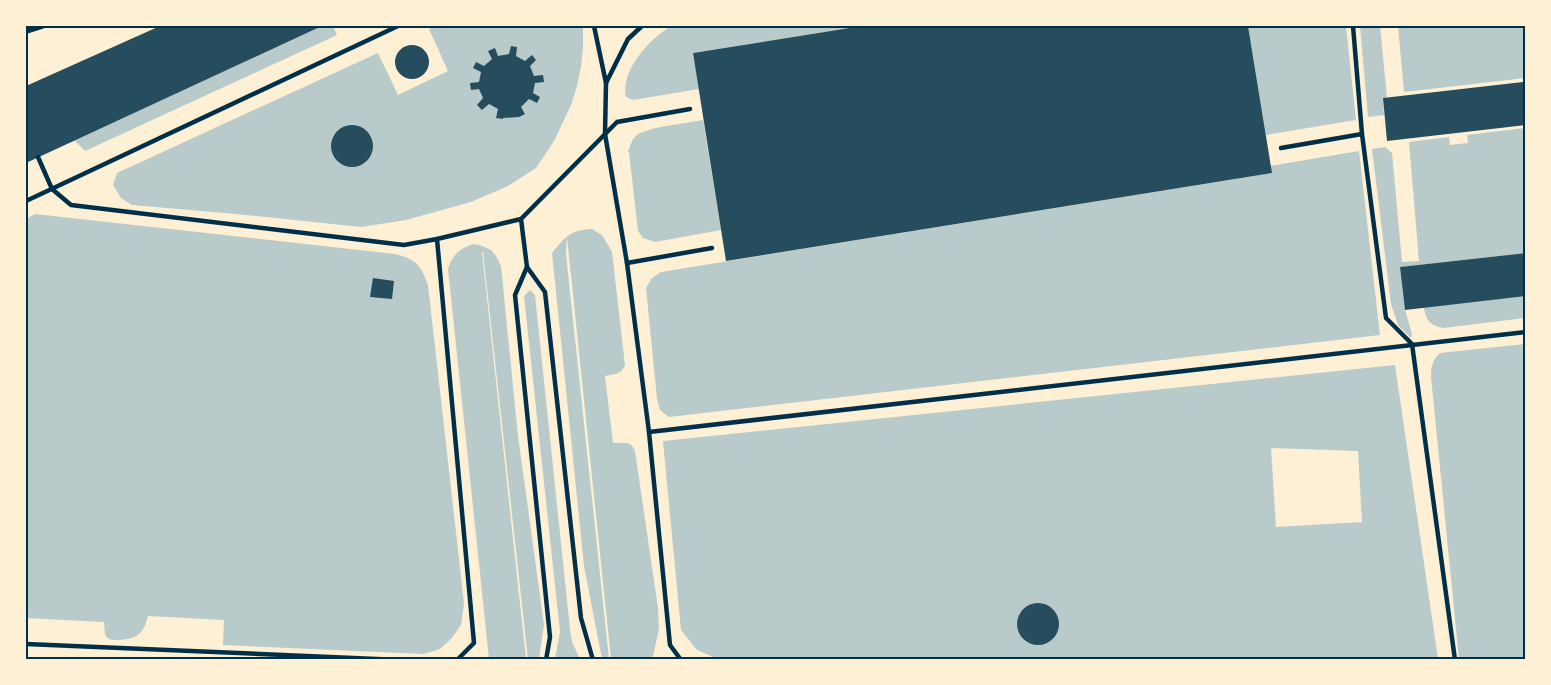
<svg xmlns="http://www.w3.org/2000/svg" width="1551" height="685" viewBox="0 0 1551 685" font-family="'Archivo Narrow',sans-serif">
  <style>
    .green { fill: #b9caca; fill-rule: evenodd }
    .building { fill: #264d5e }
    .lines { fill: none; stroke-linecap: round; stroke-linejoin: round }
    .service { stroke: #003049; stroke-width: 4.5 }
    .minor { stroke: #003049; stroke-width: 6 }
    .neatline { fill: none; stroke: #003049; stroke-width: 2 }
  </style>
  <rect width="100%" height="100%" fill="#fdf0d5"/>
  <g class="green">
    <path d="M322 26H333L337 35 85 151 74 140Z"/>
    <path d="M437 26H583V47L581 66 577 86 571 105 554 141 536 168 508 186 471 202 406 220 361 227 236 214 132 205 121 198 113 185 117 173 378 53 398 95 448 71 429 29Z"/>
    <path d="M671 26H862L693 53 699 89 633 100 626 97C620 70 650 39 671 26Z"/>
    <path d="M1248 26H1346L1356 120 1266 135Z"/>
    <path d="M1360 26H1380L1387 98 1383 99 1384 115 1368 117Z"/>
    <path d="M1398 26H1525V78L1404 92Z"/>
    <path d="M703 120 721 230 655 242 643 238 638 231 629 152H628C630 146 632 139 637 135 647 127 689 123 703 120Z"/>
    <path d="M1525 128V253L1400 267 1405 310 1412 334 1411 338 1398 325 1391 304 1372 149 1385 147 1392 153 1402 262 1419 261 1409 142 1449 137 1450 145 1468 143 1467 135Z"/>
    <path d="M1359 151 1380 335 669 417 660 410 657 399 646 288 652 278 661 272 1271 173 1270 166Z"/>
    <path d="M35 214 395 254C416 259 421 265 428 285L464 603 461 625 452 638 440 649 424 654 223 645 224 620 148 616C143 635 137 639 117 640 111 640 109 640 105 635L104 622 26 618V219Z"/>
    <path d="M592 229 602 235 612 252 625 365C621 375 614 374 605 376L613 443C623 443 631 440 635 451L658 608 659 629 653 656 650 659H611L567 237 566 254 609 659H602L584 566 552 253C565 237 570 230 592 229Z"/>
    <path d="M474 244C491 248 494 250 501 266L518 436 544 625 539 659H528L483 252H482L526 659H489L448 269C452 255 460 248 474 244Z"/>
    <path d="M530 290 535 295 570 629 572 642 580 659H555L560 632 524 296Z"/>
    <path d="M1525 296V318L1443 328C1431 326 1425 320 1424 307Z"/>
    <path d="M1525 344V659H1459L1431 377C1431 367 1432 360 1440 353Z"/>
    <path d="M1395 365 1438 659 720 660 697 650 681 630 663 441ZM1271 448 1358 451 1362 522 1276 527Z"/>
  </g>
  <g class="building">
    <path d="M160 26H322L26 163V86Z"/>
    <path d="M862 26H1248L1272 173 726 261 693 53Z"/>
    <circle cx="412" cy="62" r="17"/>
    <path d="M511 46 517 47 516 56 525 61 532 55 536 60 530 66 534 76 543 75 544 82 535 83 533 93 540 97 537 103 529 99 521 107 525 114 519 117 503 118V119L496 118 498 109 489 104 482 110 477 105 483 98 479 89 471 90 470 83 479 82 481 72 473 68 476 62 484 66 492 59 488 51 495 48 498 56 509 54Z"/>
    <path d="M1523 82 1526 125 1387 141 1383 98Z"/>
    <circle cx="352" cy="146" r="21"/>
    <path d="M1526 253V296L1405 310 1400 267Z"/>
    <path d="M373 278 394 281 392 299 370 297Z"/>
    <circle cx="1038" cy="624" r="21"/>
  </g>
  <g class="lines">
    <g class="service">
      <path d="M594 26 606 83 605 134 627 263 649 432 670 645 681 660"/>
      <path d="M1353 26 1362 134 1386 318 1412 344 1455 660"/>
      <path d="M606 83 628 39 642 26"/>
      <path d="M1281 148 1362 134"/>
      <path d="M38 157 52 189 71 205 404 245 437 239 521 219 617 122 690 109"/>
      <path d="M26 201 398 26"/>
      <path d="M521 219 527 267 545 292 581 618 593 660"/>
      <path d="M437 239 474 643 457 660"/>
      <path d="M627 263 712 248"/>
      <path d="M527 267 515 295 550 637 546 660"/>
      <path d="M649 432 1526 332"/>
      <path d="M26 644 400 660"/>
    </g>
    <path class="minor" d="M26 31 42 26"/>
  </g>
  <rect width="1551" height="685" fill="none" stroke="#fdf0d5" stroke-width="54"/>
  <rect x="27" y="27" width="1497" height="631" class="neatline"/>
</svg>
